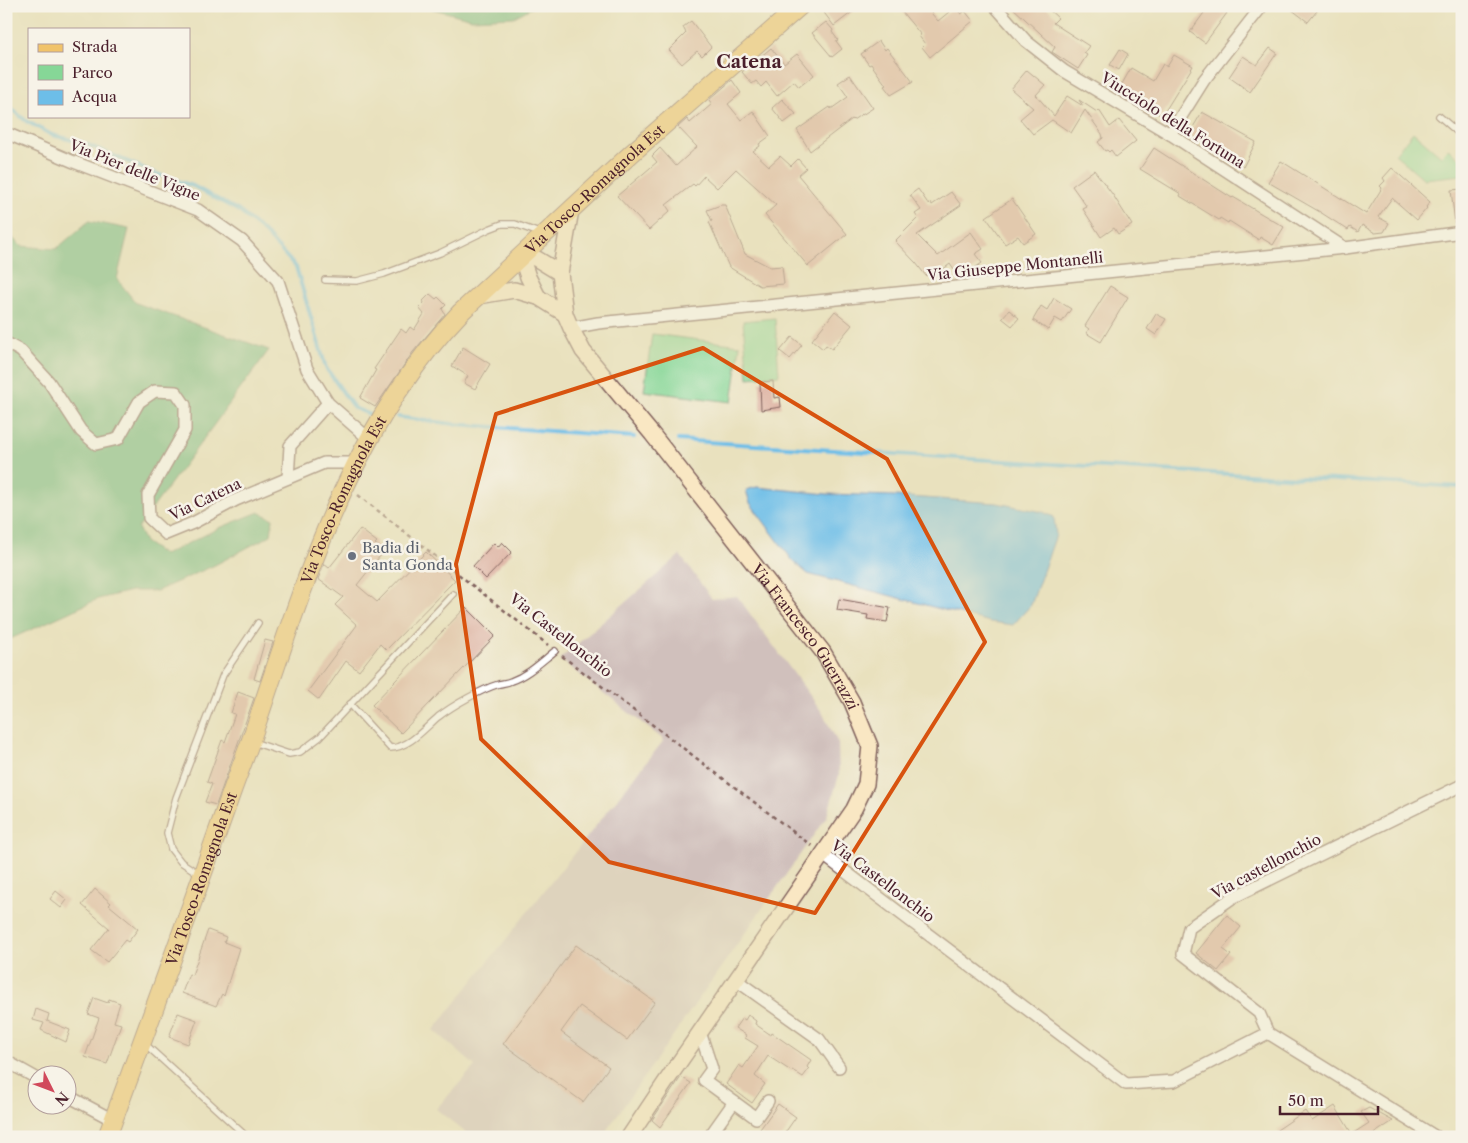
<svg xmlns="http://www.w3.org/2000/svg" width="1468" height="1143" viewBox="0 0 1468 1143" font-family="'Libre Caslon Text',serif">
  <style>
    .industrial { fill: #d0c0bc }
    .green { fill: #86d797; stroke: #687b61 }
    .forest { fill: #6cb880; stroke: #5b6c56 }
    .water { fill: #6dbee8; stroke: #5c6e8a }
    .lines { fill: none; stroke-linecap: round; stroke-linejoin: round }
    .stream { stroke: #6dbee8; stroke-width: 4 }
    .building { fill: #daaa9a }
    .lane-casing { stroke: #82635e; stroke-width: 8 }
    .street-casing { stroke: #82635e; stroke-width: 14 }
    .secondary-casing { stroke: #82635e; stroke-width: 18 }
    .primary-casing { stroke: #82635e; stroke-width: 20 }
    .path { stroke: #82635e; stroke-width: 2.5; stroke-dasharray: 4 4; stroke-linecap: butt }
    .lane { stroke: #fff; stroke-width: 5.5 }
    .street { stroke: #fff; stroke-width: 11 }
    .secondary { stroke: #f9e7c3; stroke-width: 15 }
    .primary { stroke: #f1c36a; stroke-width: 18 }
    .marked { fill: none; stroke: #d8530f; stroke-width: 4; stroke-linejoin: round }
    .worship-dot { fill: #6b7280; stroke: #f7f3e8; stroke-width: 2 }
    .labels { text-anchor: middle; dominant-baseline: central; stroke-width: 5; stroke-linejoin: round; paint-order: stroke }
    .street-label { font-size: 15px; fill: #4a1f2b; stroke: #f7f3e8 }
    .worship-label { font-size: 15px; fill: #5b616d; stroke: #f7f3e8; text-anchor: start }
    .quarter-label { font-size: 18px; font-weight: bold; fill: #4a1f2b; stroke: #f7f3e8 }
  </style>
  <rect width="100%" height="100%" fill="#f7f3e8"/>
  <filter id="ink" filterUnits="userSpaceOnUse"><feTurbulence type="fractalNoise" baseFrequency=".02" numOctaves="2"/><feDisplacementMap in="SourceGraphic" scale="10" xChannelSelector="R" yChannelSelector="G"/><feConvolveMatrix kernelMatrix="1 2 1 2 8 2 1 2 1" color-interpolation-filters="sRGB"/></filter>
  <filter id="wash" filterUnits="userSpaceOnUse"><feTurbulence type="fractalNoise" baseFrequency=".0096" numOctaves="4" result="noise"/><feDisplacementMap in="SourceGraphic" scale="20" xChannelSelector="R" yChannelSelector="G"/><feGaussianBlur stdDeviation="1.12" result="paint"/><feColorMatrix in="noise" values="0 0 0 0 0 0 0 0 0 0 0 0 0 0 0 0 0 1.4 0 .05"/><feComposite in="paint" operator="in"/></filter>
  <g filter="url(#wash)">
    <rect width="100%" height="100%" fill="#e9e1be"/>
    <path class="industrial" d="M680 555 712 599 737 596 822 712 838 743 839 775 827 816 602 1137H471L436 1109 475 1066 434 1030 664 740 560 659Z"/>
    <g class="green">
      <path d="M1413 132 1441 156 1448 149 1462 160V175L1424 179 1395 154Z"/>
      <path d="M775 318 779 375 748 378 743 321Z"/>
      <path d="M652 334 740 345 732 402 644 391Z"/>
    </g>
    <g class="forest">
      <path d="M422 6H535L514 17 472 19Z"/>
      <path d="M89 221 129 229 117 279 136 303 269 350 138 528 145 542 164 555 219 528 259 512 273 519 271 535 215 565 157 591H131L98 599 6 641V232L21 246 56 249Z"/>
    </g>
    <path class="water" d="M757 487 827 494 894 496 997 503 1043 512 1054 517 1056 535 1031 605 1013 625 990 622 808 574 793 561 750 503 746 490Z"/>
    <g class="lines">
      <g class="stream">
        <path d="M6 104 26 121 52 135 84 143 157 174 193 186 239 211 262 230 296 267 326 368 354 408 369 414"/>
        <path d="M398 417 453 424 634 437"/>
        <path d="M678 440 1052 464 1462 487"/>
      </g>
    </g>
    <g id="blocks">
      <g class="building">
        <path d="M819 6H860L834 26Z"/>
        <path d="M897 6H925L938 21 955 7 961 14 965 11 973 21 930 57 922 47 925 44 919 36 921 35Z"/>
        <path d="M1011 6H1045L1058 18 1053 23 1089 46 1084 53 1087 55 1078 69 1052 52 1055 47Z"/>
        <path d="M1209 6H1218L1227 13 1205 43 1190 32Z"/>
        <path d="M1287 6H1321L1308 22Z"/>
        <path d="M691 21 711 47 702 56 697 51 682 64 669 50 686 33 683 27Z"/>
        <path d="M826 22 833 30 832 32 838 40 836 41 842 49 832 57 812 33Z"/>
        <path d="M879 41 885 50 887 48 913 82 891 95 884 86 886 85 871 64 869 65 861 54Z"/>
        <path d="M771 48 784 64 797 54 814 75 799 87 794 81 777 96 766 82 761 87 756 81 752 84 742 72Z"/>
        <path d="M1270 48 1277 53 1250 92 1229 77 1243 56 1257 65Z"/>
        <path d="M1120 49 1128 54 1119 70 1110 65Z"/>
        <path d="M1174 55 1193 66 1162 116 1118 91 1131 68 1153 81 1163 64 1167 67Z"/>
        <path d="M1027 70 1045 85 1036 95 1054 116 1067 96 1083 106 1079 100 1097 112 1099 110 1110 127 1119 120 1136 141 1116 157 1111 150 1109 152 1107 150 1105 151 1098 142 1103 138 1102 134 1085 110 1071 133 1052 120 1033 134 1020 119 1033 108 1011 89Z"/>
        <path d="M850 75 873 108 862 115V114L853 120 852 119 810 151 797 130 830 107 831 109 848 97 838 83Z"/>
        <path d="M732 80 741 93 728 104 741 120 753 111 770 136 759 144 760 146 753 151 769 166 780 156 791 166 798 159 806 168 798 175 847 234 808 266 765 215 776 205 736 169 717 188 704 176 695 186 693 184 666 205 670 211 649 230 617 196 657 162 652 156 660 148 676 166 697 147 678 127 687 119 690 123 712 104 709 100Z"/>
        <path d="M782 99 796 114 784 123 772 108Z"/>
        <path d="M1202 112 1256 142 1243 167 1189 134Z"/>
        <path d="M1154 148 1232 198 1233 197 1284 227 1273 245 1260 237 1259 240 1229 221 1228 223 1220 218 1219 220 1180 196 1181 194 1140 169Z"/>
        <path d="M1281 161 1366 214 1382 188 1380 186 1385 181 1383 178 1392 168 1430 202 1426 207 1427 208 1417 220 1392 198 1378 217 1389 223 1384 232 1375 233 1362 225 1358 232 1350 227 1348 230 1320 212 1268 182Z"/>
        <path d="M1094 170 1113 195 1132 225 1118 234 1114 228 1101 237 1083 209 1087 207 1072 186Z"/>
        <path d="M918 189 929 205 931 203 932 205 951 192 961 205 917 235 938 256 971 232 983 249 975 254 982 263 966 274 964 272 958 276 950 264 934 276 931 272 926 276 916 263 895 241 918 218 915 214 921 210 910 195Z"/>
        <path d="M1462 189V223H1455L1451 190Z"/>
        <path d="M1012 199 1036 234 1023 243 1018 236 1005 244 986 217Z"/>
        <path d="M721 205H725L745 254 770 267 782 266 784 284 760 286 729 267 709 222 712 221 707 210Z"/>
        <path d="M1110 286 1128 297 1101 342 1086 333 1089 329 1085 326Z"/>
        <path d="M430 294 436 299 438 297 446 305 442 309 445 314 413 352 375 407 360 398 376 370 374 369 401 329 406 333 410 327 414 330 424 314 419 308 424 303 423 301Z"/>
        <path d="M1054 298 1071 309 1062 322 1055 318 1048 330 1033 320 1041 306 1047 310Z"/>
        <path d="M1009 310 1019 318 1012 326 1002 318Z"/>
        <path d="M835 311 852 325 832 349 826 345 823 349 812 340Z"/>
        <path d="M1156 314 1166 319 1156 335 1147 329Z"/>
        <path d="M792 337 802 345 790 359 780 351Z"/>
        <path d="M463 347 490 364 475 389 464 383 468 376 452 366Z"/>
        <path d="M773 381 774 398 780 397 781 407 761 410 760 382Z"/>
        <path d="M360 529 377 542 375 544 384 551 357 585 377 602 426 552 455 580 386 650 380 644 359 671 346 661 319 700 308 691 357 625 335 605 343 597 318 579 324 564 329 568Z"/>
        <path d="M502 542 512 552 486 579 473 566 494 543 498 547Z"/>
        <path d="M839 599 890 608 887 622 867 619 868 615 837 610Z"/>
        <path d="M466 607 495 636 401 733 372 705Z"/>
        <path d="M265 640 273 642 260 681 254 679Z"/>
        <path d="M238 692 254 698 216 805 205 802 212 784 207 782 222 740 225 742 235 714 231 713Z"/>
        <path d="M95 889 111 903 109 905 138 929 128 942 125 940 107 962 91 950 109 928 82 905Z"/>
        <path d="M56 891 67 900 61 908 50 899Z"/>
        <path d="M1227 915 1241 927 1223 949 1231 955 1218 971 1196 953Z"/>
        <path d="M208 930 226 937 224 942 239 948 224 996 222 994 216 1006 182 993 189 974 192 975Z"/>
        <path d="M576 945 655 1002 627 1040 580 1006 561 1032 609 1067 583 1102 503 1044Z"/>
        <path d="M94 998 108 1003 109 999 120 1003 114 1022 121 1024 107 1064 85 1057 99 1018 88 1014Z"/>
        <path d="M36 1009 49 1014 47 1021 70 1030 66 1042 41 1030 44 1023 33 1020Z"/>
        <path d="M178 1013 197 1020 188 1044 169 1037Z"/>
        <path d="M748 1015 756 1021 755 1024 771 1035 772 1033 811 1060 807 1067 809 1069 803 1077 792 1070 791 1071 768 1056 755 1076 765 1084 752 1103 726 1084 739 1065 743 1068 758 1046 745 1038 746 1035 735 1028 742 1018 745 1020Z"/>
        <path d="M681 1077 691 1083 660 1127 652 1120Z"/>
        <path d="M778 1104 796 1117 782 1137H765L758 1132Z"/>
        <path d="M1335 1106 1352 1134 1369 1123 1361 1112 1369 1108 1393 1121 1369 1137H1282L1277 1130 1305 1111 1312 1121Z"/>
      </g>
    </g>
  </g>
  <g filter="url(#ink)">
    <use href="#blocks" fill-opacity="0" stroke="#82635e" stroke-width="1"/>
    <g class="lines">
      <defs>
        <g id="lane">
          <path d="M1439 116 1462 136"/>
          <path d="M325 280 357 281 384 274 440 253 489 229 502 224H515L542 234"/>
          <path d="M350 704 390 748C409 748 425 728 438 717 452 706 482 689 499 684 503 683 507 683 511 681 528 675 541 662 555 651"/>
          <path d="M253 742 289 754 300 752 320 737 453 594"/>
          <path d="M201 875 181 862 171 849 167 833 176 798 223 675 258 623"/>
          <path d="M145 1044 247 1137"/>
        </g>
        <g id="street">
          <path d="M995 6 1026 41 1064 71 1170 134 1345 248"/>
          <path d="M6 133 74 162 198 210 242 241 278 281 307 369 328 403 369 439"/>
          <path d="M1170 134 1204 80 1262 6"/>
          <path d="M571 328 598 323 1345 248 1462 232"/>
          <path d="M6 343 21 351 49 382 81 431 96 444 118 439 139 402 155 391 176 392 185 405V430L148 495 149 518 166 534 193 523 236 500 324 463H356"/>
          <path d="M288 478 290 446 328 403"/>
          <path d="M822 854 1126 1084 1174 1081 1268 1033 1436 1137"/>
          <path d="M736 980 819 1039 839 1067"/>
          <path d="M700 1032 712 1069 704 1080 756 1118 768 1101"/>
          <path d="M1268 1033 1259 1013 1183 954 1189 928 1232 898 1462 785"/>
          <path d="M6 1061 38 1079"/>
          <path d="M68 1096 113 1120"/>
          <path d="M712 1133 734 1102"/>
        </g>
        <g id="secondary">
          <path id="s1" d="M571 210 560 273 565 314 571 328 583 351 652 434 823 652 852 702 870 746 866 784 854 809 665 1083 629 1137"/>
          <path d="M524 254 537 259 560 273"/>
          <path d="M521 256 528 277 538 297"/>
          <path d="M479 296 514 290 538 297 565 314"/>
        </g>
        <g id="primary">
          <path id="s2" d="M107 1137C150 1022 191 907 232 791 238 774 245 757 251 740 303 588 347 431 461 312L632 153 800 6"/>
        </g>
      </defs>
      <use href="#lane" class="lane-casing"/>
      <use href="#street" class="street-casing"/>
      <use href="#secondary" class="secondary-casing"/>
      <use href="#primary" class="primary-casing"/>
      <g class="path">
        <path d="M358 495 548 645"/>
        <path d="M562 656 812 846"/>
      </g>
      <use href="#lane" class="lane"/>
      <use href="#street" class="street"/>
      <use href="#secondary" class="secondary"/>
      <use href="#primary" class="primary"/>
    </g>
  </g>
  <path d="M0 0H1468V1143H0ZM703 348 887 459 985 642 815 913 609 862 481 739 456 564 496 414Z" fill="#e9e1be" fill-opacity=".55" fill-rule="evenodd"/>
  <path class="marked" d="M703 348 887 459 985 642 815 913 609 862 481 739 456 564 496 414Z"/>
  <circle class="worship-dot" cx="352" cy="556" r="5"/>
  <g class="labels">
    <g class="street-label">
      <text transform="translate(1173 120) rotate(32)">Viucciolo della Fortuna</text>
      <text transform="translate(135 170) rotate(22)">Via Pier delle Vigne</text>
      <text stroke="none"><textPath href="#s2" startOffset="1085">Via Tosco-Romagnola Est</textPath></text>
      <text transform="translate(1015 266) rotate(-6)">Via Giuseppe Montanelli</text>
      <text transform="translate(205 499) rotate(-26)">Via Catena</text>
      <text stroke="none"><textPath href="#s2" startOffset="680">Via Tosco-Romagnola Est</textPath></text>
      <text transform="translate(561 635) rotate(38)">Via Castellonchio</text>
      <text stroke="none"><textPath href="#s1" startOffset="509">Via Francesco Guerrazzi</textPath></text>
      <text transform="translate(1266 866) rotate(-28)">Via castellonchio</text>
      <text stroke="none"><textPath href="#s2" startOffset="275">Via Tosco-Romagnola Est</textPath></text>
      <text transform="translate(883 881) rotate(37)">Via Castellonchio</text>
    </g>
    <g class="worship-label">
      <text x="362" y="547">Badia di<tspan x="362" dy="17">Santa Gonda</tspan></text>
    </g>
    <g class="quarter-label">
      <text x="749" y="62">Catena</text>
    </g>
  </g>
  <rect width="1468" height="1143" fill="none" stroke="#f7f3e8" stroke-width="25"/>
  <rect x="28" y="28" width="162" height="90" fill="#f7f3e8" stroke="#b29e9c"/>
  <rect x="38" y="44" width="25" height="8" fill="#f1c36a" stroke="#b29e9c"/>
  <text x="72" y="52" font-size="15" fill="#4a1f2b">Strada</text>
  <rect x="38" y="65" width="25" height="15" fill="#86d797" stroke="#b29e9c"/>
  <text x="72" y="78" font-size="15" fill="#4a1f2b">Parco</text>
  <rect x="38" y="90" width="25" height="15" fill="#6dbee8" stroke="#b29e9c"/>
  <text x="72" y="102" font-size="15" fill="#4a1f2b">Acqua</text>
  <g transform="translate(52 1090) rotate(132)"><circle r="24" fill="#f7f3e8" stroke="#b29e9c"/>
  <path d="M0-4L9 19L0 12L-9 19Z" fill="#d1495b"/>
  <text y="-8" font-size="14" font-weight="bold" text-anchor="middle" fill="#4a1f2b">N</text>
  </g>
  <path d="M1280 1106v8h98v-8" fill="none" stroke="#4a1f2b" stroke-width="2.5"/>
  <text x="1288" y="1106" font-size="15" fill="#4a1f2b" stroke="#f7f3e8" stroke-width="4" paint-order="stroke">50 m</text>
</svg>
